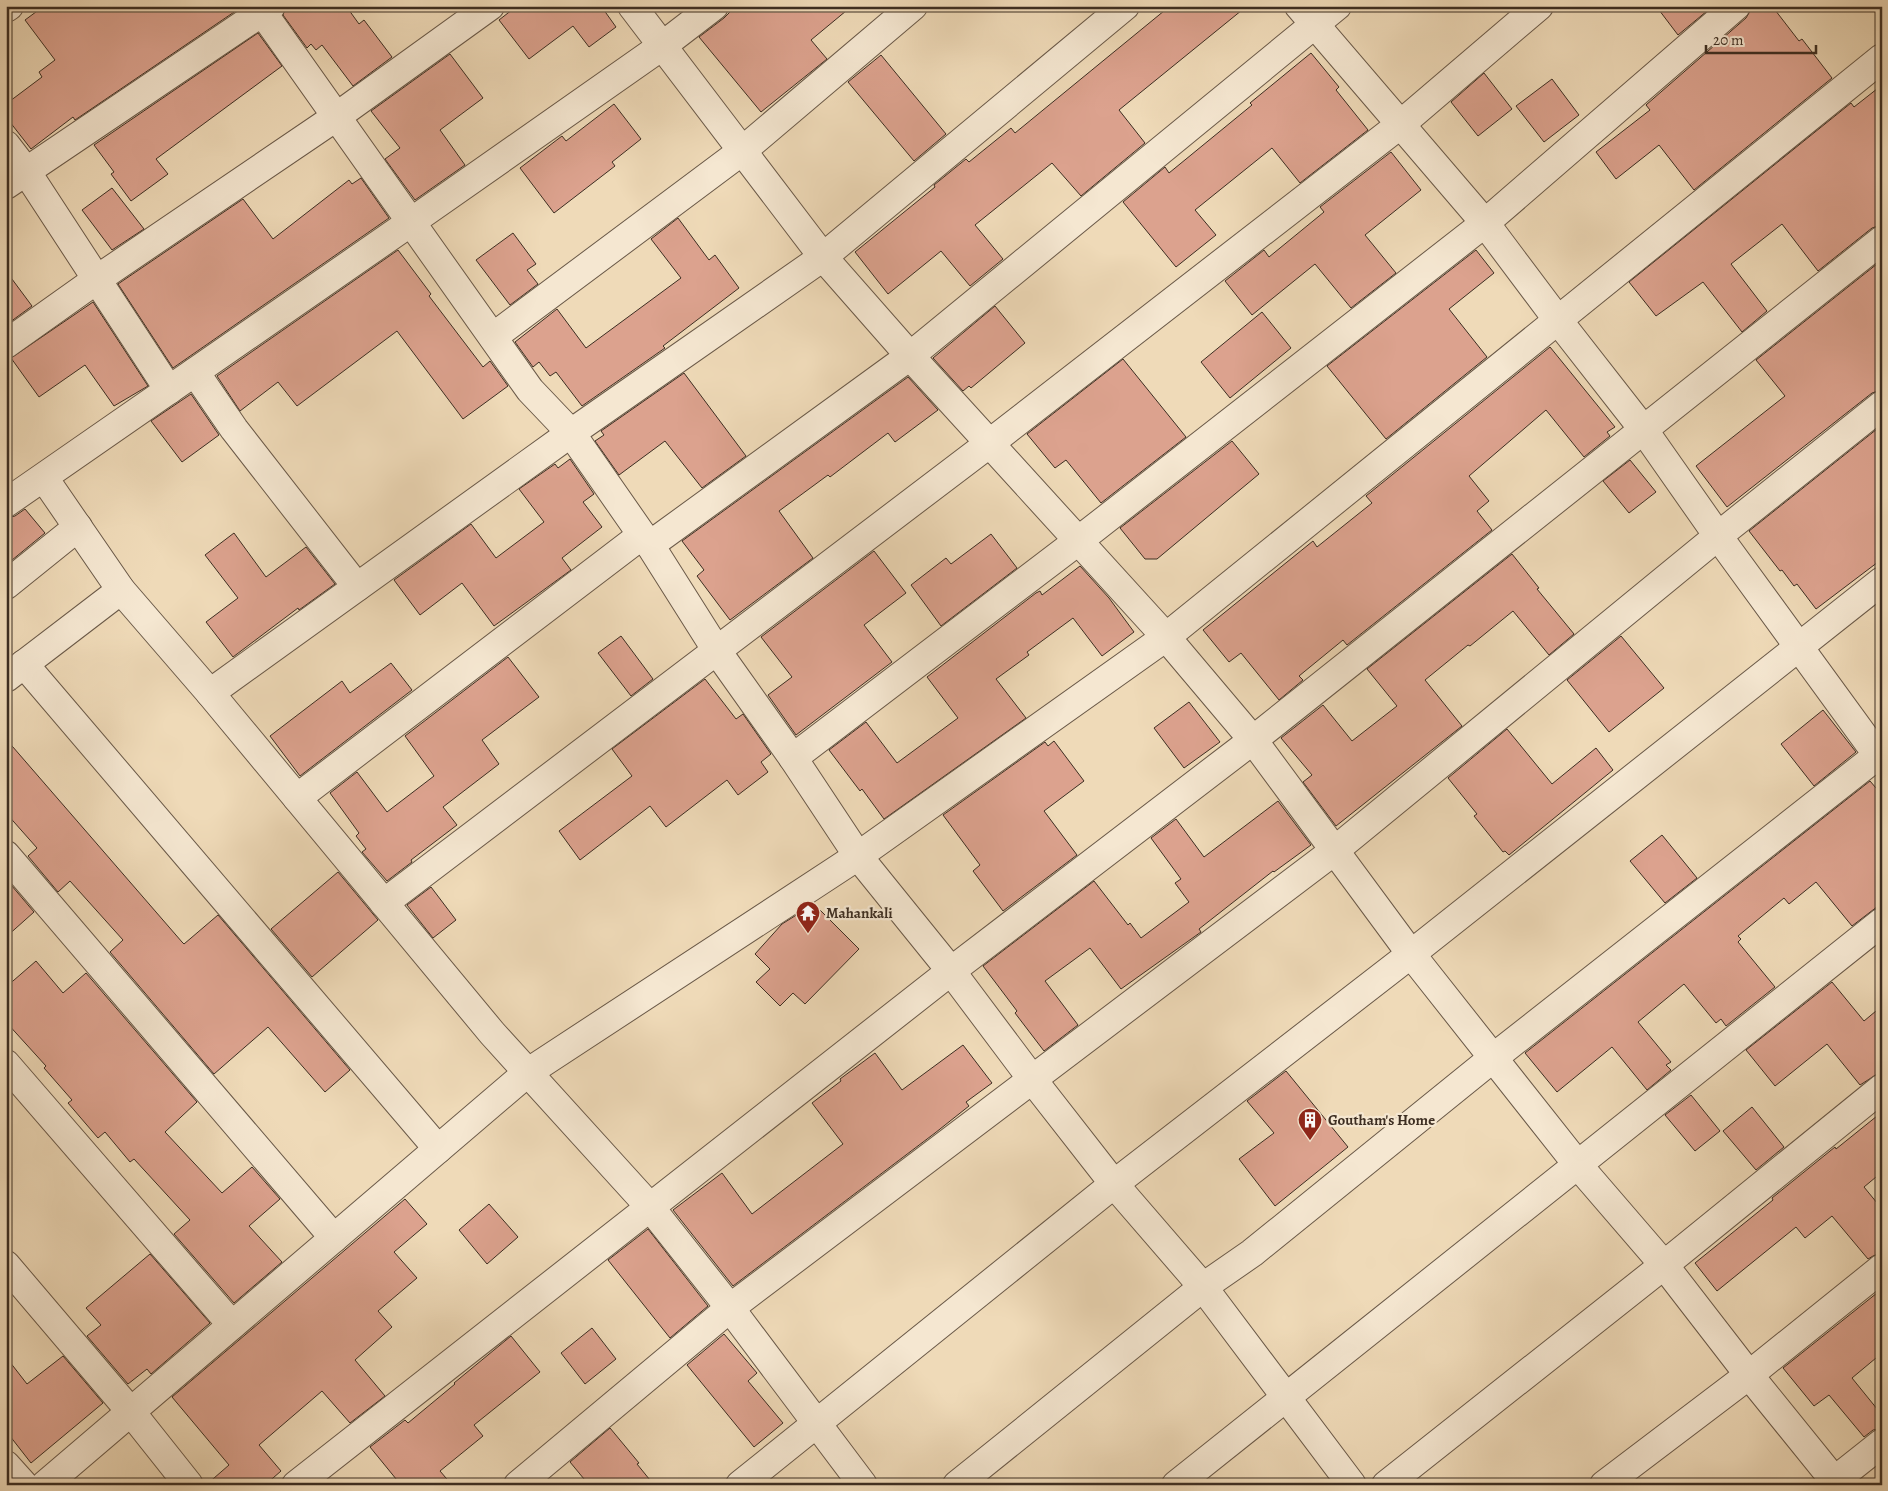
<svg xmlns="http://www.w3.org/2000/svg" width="1888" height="1491" viewBox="0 0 1888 1491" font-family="Alegreya,serif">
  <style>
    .building { fill: #dca28e; stroke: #3d2e22 }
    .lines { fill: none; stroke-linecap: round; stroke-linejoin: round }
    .minor-casing { stroke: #6a5948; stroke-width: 30 }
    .minor { stroke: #f5e7d1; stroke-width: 28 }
    .labels { text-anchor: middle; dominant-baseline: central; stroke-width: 4.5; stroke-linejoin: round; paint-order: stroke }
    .poi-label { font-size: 15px; font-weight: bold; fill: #3d2e22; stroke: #f5e7d1; text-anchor: start }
  </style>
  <rect width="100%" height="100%" fill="#efdab8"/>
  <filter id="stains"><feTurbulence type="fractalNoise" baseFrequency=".004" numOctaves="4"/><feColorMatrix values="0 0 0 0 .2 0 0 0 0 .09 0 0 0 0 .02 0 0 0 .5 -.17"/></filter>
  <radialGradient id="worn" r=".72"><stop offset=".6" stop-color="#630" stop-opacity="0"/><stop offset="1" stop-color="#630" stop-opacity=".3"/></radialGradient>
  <g class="building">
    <path d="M44 6H243L75 120 73 117 31 149 6 117V104L42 77 39 72 55 60 25 20Z"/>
    <path d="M286 6H346L359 24 364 20 392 57 353 86 322 45 316 50 311 44 307 48 283 15Z"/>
    <path d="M517 6H601L616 27 589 47 573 26 529 59 499 20Z"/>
    <path d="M736 6H852L811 40 827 59 761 112 699 37 724 18Z"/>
    <path d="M1170 6H1247L1119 110 1145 143 1081 196 1052 163 975 225 1003 259 970 286 941 251 888 294 855 252 935 187 934 185 966 159 969 162 1011 128 1015 133Z"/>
    <path d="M1656 6H1703L1707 11 1678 35Z"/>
    <path d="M1753 6H1772L1799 41 1802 39 1832 78 1694 190 1659 145 1616 179 1596 152 1650 110 1646 105 1746 18Z"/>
    <path d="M258 33 282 66 156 159 168 174 131 201 111 174 114 172 94 145Z"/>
    <path d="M1311 53 1339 87 1336 90 1368 130 1300 183 1272 148 1195 210 1216 235 1176 267 1123 202 1165 167 1169 173 1252 105 1250 103Z"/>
    <path d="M450 54 483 98 440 130 465 165 415 200 385 159 400 148 371 111Z"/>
    <path d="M881 55 946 134 914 161 848 82Z"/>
    <path d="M1484 73 1512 109 1478 136 1451 102Z"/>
    <path d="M1552 79 1579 115 1544 142 1516 106Z"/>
    <path d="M1882 85V225L1872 228 1818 271 1782 224 1731 264 1767 311 1742 332 1703 282 1656 316 1629 282 1851 103 1854 107Z"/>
    <path d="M614 104 641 139 612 162 615 166 554 213 520 168 562 136 566 141Z"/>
    <path d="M1391 152 1421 190 1365 235 1396 273 1351 308 1315 264 1252 315 1225 281 1264 250 1269 257 1324 212 1320 207Z"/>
    <path d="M361 178 389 218 173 368 118 284 243 199 273 239 349 180 352 184Z"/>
    <path d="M112 188 144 229 112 250 82 210Z"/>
    <path d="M678 218 709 260 715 255 739 288 663 346 665 348 582 406 556 372 550 376 539 362 533 367 515 342 557 309 586 348 681 278 651 239Z"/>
    <path d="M513 233 536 264 527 270 538 284 510 305 476 260Z"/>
    <path d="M398 250 431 294 429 296 483 367 490 361 508 386 463 419 397 331 297 406 278 382 240 411 217 376Z"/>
    <path d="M1476 250 1494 273 1449 309 1487 357 1386 439 1327 366Z"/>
    <path d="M1882 260V390L1872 393 1727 507 1696 466 1785 396 1756 360Z"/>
    <path d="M6 271 32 306 6 325Z"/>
    <path d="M93 302 148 386 114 406 85 365 39 397 11 358Z"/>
    <path d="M995 306 1025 343 971 388 969 386 963 391 933 358Z"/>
    <path d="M1262 312 1291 348 1230 398 1201 362Z"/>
    <path d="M1550 347 1615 427 1607 432 1610 436 1584 457 1546 410 1469 476 1489 501 1477 511 1492 530 1347 645 1343 640 1299 676 1303 680 1279 700 1241 653 1229 662 1203 630 1313 541 1317 547 1372 503 1366 496Z"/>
    <path d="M1123 359 1186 437 1101 503 1066 460 1055 468 1027 434Z"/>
    <path d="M684 373 746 456 702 488 665 441 619 475 595 441 604 435 601 431Z"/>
    <path d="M908 377 938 410 895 442 888 433 830 477 828 475 779 511 813 558 730 620 697 576 704 570 682 541Z"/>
    <path d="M191 394 219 435 182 462 151 421Z"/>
    <path d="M1882 425V559L1816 609 1797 584 1794 586 1782 570 1780 571 1749 531Z"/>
    <path d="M1232 441 1259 474 1157 559H1145L1120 528Z"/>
    <path d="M570 459 594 494 583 502 602 527 562 558 571 570 494 626 462 583 420 615 394 580 471 524 496 558 544 522 519 489 555 464 558 468Z"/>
    <path d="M1630 460 1656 492 1629 513 1603 481Z"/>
    <path d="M25 509 45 533 6 565V518L15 516Z"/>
    <path d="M234 533 266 577 306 547 335 584 299 610 298 608 233 657 206 622 238 598 205 555Z"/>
    <path d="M991 534 1017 568 941 626 911 585 946 558 951 564Z"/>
    <path d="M874 551 906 593 864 625 892 662 796 735 768 695 792 677 761 637Z"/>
    <path d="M1512 554 1539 588 1537 589 1574 634 1549 655 1513 611 1470 646 1468 645 1425 680 1462 726 1336 826 1303 782 1312 775 1281 738 1323 705 1352 741 1397 706 1367 669Z"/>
    <path d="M1080 566 1109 598 1134 632 1102 656 1073 618 1027 652 1029 655 996 679 1026 718 884 819 862 789 860 791 829 750 866 722 897 763 958 718 927 677 1036 593 1040 591 1042 595Z"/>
    <path d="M621 636 653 679 631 696 598 653Z"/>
    <path d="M1621 636 1664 688 1609 732 1567 680Z"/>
    <path d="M508 657 539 697 482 740 499 764 443 807 457 825 411 860 412 862 387 881 362 852 366 849 356 836 359 833 330 793 357 772 387 812 434 776 405 736Z"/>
    <path d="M391 663 412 690 300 776 270 736 342 681 350 693Z"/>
    <path d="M705 679 736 719 743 714 771 754 761 762 768 772 738 795 727 780 666 827 650 806 580 860 559 831 632 776 612 749Z"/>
    <path d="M1189 702 1220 742 1184 768 1154 728Z"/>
    <path d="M1823 710 1856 752 1814 786 1781 744Z"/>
    <path d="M1507 729 1552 784 1596 748 1613 770 1509 855 1505 851 1503 852 1474 816 1477 814 1448 778Z"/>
    <path d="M6 739 182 942 184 944 218 915 350 1070 325 1092 268 1027 214 1074 110 952 123 940 70 881 58 892 28 856 37 848 6 813Z"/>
    <path d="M1054 741 1084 781 1044 811 1077 855 1003 911 973 871 980 865 943 815 1045 742 1048 746Z"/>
    <path d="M1870 781 1882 795V903L1852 926 1816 882 1789 904 1784 898 1738 936 1741 939 1738 942 1775 987 1726 1026 1721 1019 1716 1023 1684 984 1638 1022 1671 1062 1666 1065 1671 1070 1647 1090 1612 1047 1557 1092 1525 1053Z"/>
    <path d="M1278 801 1311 845 1274 872 1273 871 1199 929 1201 932 1121 989 1090 948 1045 981 1078 1025 1044 1051 1015 1013 1017 1011 983 966 1094 881 1128 925 1130 923 1141 938 1189 902 1175 883 1181 879 1151 838 1176 819 1204 857Z"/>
    <path d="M1662 835 1697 878 1665 903 1630 861Z"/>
    <path d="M338 872 378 920 312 977 271 929Z"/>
    <path d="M6 879 34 912 6 937Z"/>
    <path d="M431 887 456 920 433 938 407 905Z"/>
    <path d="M814 904 859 949 805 1004 793 993 780 1006 756 982 770 969 755 954 782 924Z"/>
    <path d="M36 961 63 993 86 973 197 1102 165 1132 222 1193 252 1167 280 1199 249 1226 282 1262 234 1303 174 1234 190 1220 134 1159 130 1162 105 1132 98 1138 68 1103 72 1100 44 1068 46 1066 6 1022V987Z"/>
    <path d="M1832 982 1864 1021 1882 1006V1071L1860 1085 1827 1044 1775 1086 1746 1050Z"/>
    <path d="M963 1045 992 1083 966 1102 969 1106 935 1133 733 1286 673 1210 722 1173 752 1214 843 1144 812 1103 841 1081 840 1079 875 1053 902 1090Z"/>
    <path d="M1286 1071 1348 1147 1275 1206 1239 1159 1274 1133 1247 1101Z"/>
    <path d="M1691 1095 1720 1131 1695 1151 1665 1115Z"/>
    <path d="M1752 1107 1784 1147 1756 1170 1723 1131Z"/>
    <path d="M1882 1112V1172L1864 1187 1882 1209V1253L1873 1256 1868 1259 1832 1216 1805 1238 1796 1227 1717 1291 1695 1263 1773 1200 1772 1198 1835 1147 1836 1149Z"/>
    <path d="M405 1199 427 1224 394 1252 417 1278 378 1311 392 1327 355 1360 385 1396 350 1423 322 1391 259 1445 281 1471 265 1485H206L229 1465 172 1397Z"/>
    <path d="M489 1204 518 1237 487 1264 459 1230Z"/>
    <path d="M648 1229 708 1306 670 1338 608 1260Z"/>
    <path d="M150 1254 210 1323 151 1374 147 1369 128 1384 87 1336 101 1325 86 1308Z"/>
    <path d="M1882 1289V1353L1852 1378 1882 1415V1428L1873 1430 1864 1437 1829 1395 1814 1406 1783 1368Z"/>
    <path d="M592 1328 616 1359 585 1384 561 1353Z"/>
    <path d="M724 1334 757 1373 748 1381 783 1423 754 1447 687 1365Z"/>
    <path d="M511 1336 540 1372 474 1425 483 1436 440 1471 452 1485H401L370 1447 405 1420 408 1423 455 1384 454 1383Z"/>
    <path d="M63 1356 103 1403 31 1463 6 1431V1357L27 1384Z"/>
    <path d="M610 1428 639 1463 637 1464 654 1485H589L570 1462Z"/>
  </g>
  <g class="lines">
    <defs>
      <g id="minor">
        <path d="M258 6 530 390 571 433 642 535 650 545 717 651 793 758 858 856 951 971 1032 1079 1114 1184 1203 1287 1352 1485"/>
        <path d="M632 6 823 257 910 356 1166 637 1253 740 1411 954 1577 1164 1664 1265 1749 1375 1838 1485"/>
        <path d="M1299 6 1485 223 1557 319 1643 429 1718 536 1882 761"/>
        <path d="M6 8 9 6"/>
        <path d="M6 145 26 171 169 390"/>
        <path d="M6 185 271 6"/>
        <path d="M493 337 742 151 913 6"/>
        <path d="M6 344 96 280 336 117 490 6"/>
        <path d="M195 372 234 429 357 587"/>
        <path d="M44 478 121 590 210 693 492 1033 650 1207 730 1308 863 1485"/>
        <path d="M6 503 411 222 662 46 714 6"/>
        <path d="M650 545 910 356 1337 6"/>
        <path d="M6 585 78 527"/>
        <path d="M24 664 438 1149"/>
        <path d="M6 678 121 590"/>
        <path d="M210 693 571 433 823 257 1125 6"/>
        <path d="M793 758 1078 541 1485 223 1736 6"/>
        <path d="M297 798 642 535"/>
        <path d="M6 855 334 1238"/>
        <path d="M384 903 990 443 1401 124 1539 6"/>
        <path d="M6 1064 232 1325"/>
        <path d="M6 1265 131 1412 189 1485"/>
        <path d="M6 1465 24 1485"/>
        <path d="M45 1485 527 1073 858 856 1166 637 1882 58"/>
        <path d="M296 1485 951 971 1253 740 1882 240"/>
        <path d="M518 1485 730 1308 1334 851 1718 536 1882 405"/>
        <path d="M740 1485 1114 1184 1411 954 1882 581"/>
        <path d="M957 1485 1203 1287 1252 1253 1493 1058 1882 752"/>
        <path d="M1176 1485 1882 922"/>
        <path d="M1386 1485 1664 1265 1882 1088"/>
        <path d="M1604 1485 1749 1375 1882 1268"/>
        <path d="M1829 1485 1882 1443"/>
      </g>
    </defs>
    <use href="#minor" class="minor-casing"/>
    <use href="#minor" class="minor"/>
  </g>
  <defs>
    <symbol id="temple-pin" viewBox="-11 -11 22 30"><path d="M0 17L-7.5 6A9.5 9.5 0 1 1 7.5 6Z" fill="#8f2418" stroke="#f5e7d1"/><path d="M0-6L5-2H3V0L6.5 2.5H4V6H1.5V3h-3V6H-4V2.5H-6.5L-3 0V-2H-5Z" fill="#fff"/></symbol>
    <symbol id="building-pin" viewBox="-11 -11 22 30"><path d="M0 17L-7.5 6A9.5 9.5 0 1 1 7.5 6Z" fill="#8f2418" stroke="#f5e7d1"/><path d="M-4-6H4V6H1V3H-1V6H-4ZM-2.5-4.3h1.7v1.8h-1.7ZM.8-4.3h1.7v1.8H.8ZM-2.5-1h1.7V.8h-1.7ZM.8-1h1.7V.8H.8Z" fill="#fff"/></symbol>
  </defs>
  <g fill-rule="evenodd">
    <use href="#temple-pin" x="794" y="899" width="28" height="38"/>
    <use href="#building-pin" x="1296" y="1106" width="28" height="38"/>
  </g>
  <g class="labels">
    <g class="poi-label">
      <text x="826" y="913">Mahankali</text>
      <text x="1328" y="1120">Goutham's Home</text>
    </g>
  </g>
  <rect width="1888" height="1491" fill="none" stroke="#efdab8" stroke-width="25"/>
  <rect x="8" y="8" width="1873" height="1476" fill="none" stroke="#3d2e22" stroke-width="2.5"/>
  <rect x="12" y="12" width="1863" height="1466" fill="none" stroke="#3d2e22"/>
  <path d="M1706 45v8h110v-8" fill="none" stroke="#3d2e22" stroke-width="2.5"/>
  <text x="1713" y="45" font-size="15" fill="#3d2e22" stroke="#f5e7d1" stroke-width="4" paint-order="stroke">20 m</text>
  <rect width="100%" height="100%" filter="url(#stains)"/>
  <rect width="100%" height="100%" fill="url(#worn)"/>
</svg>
